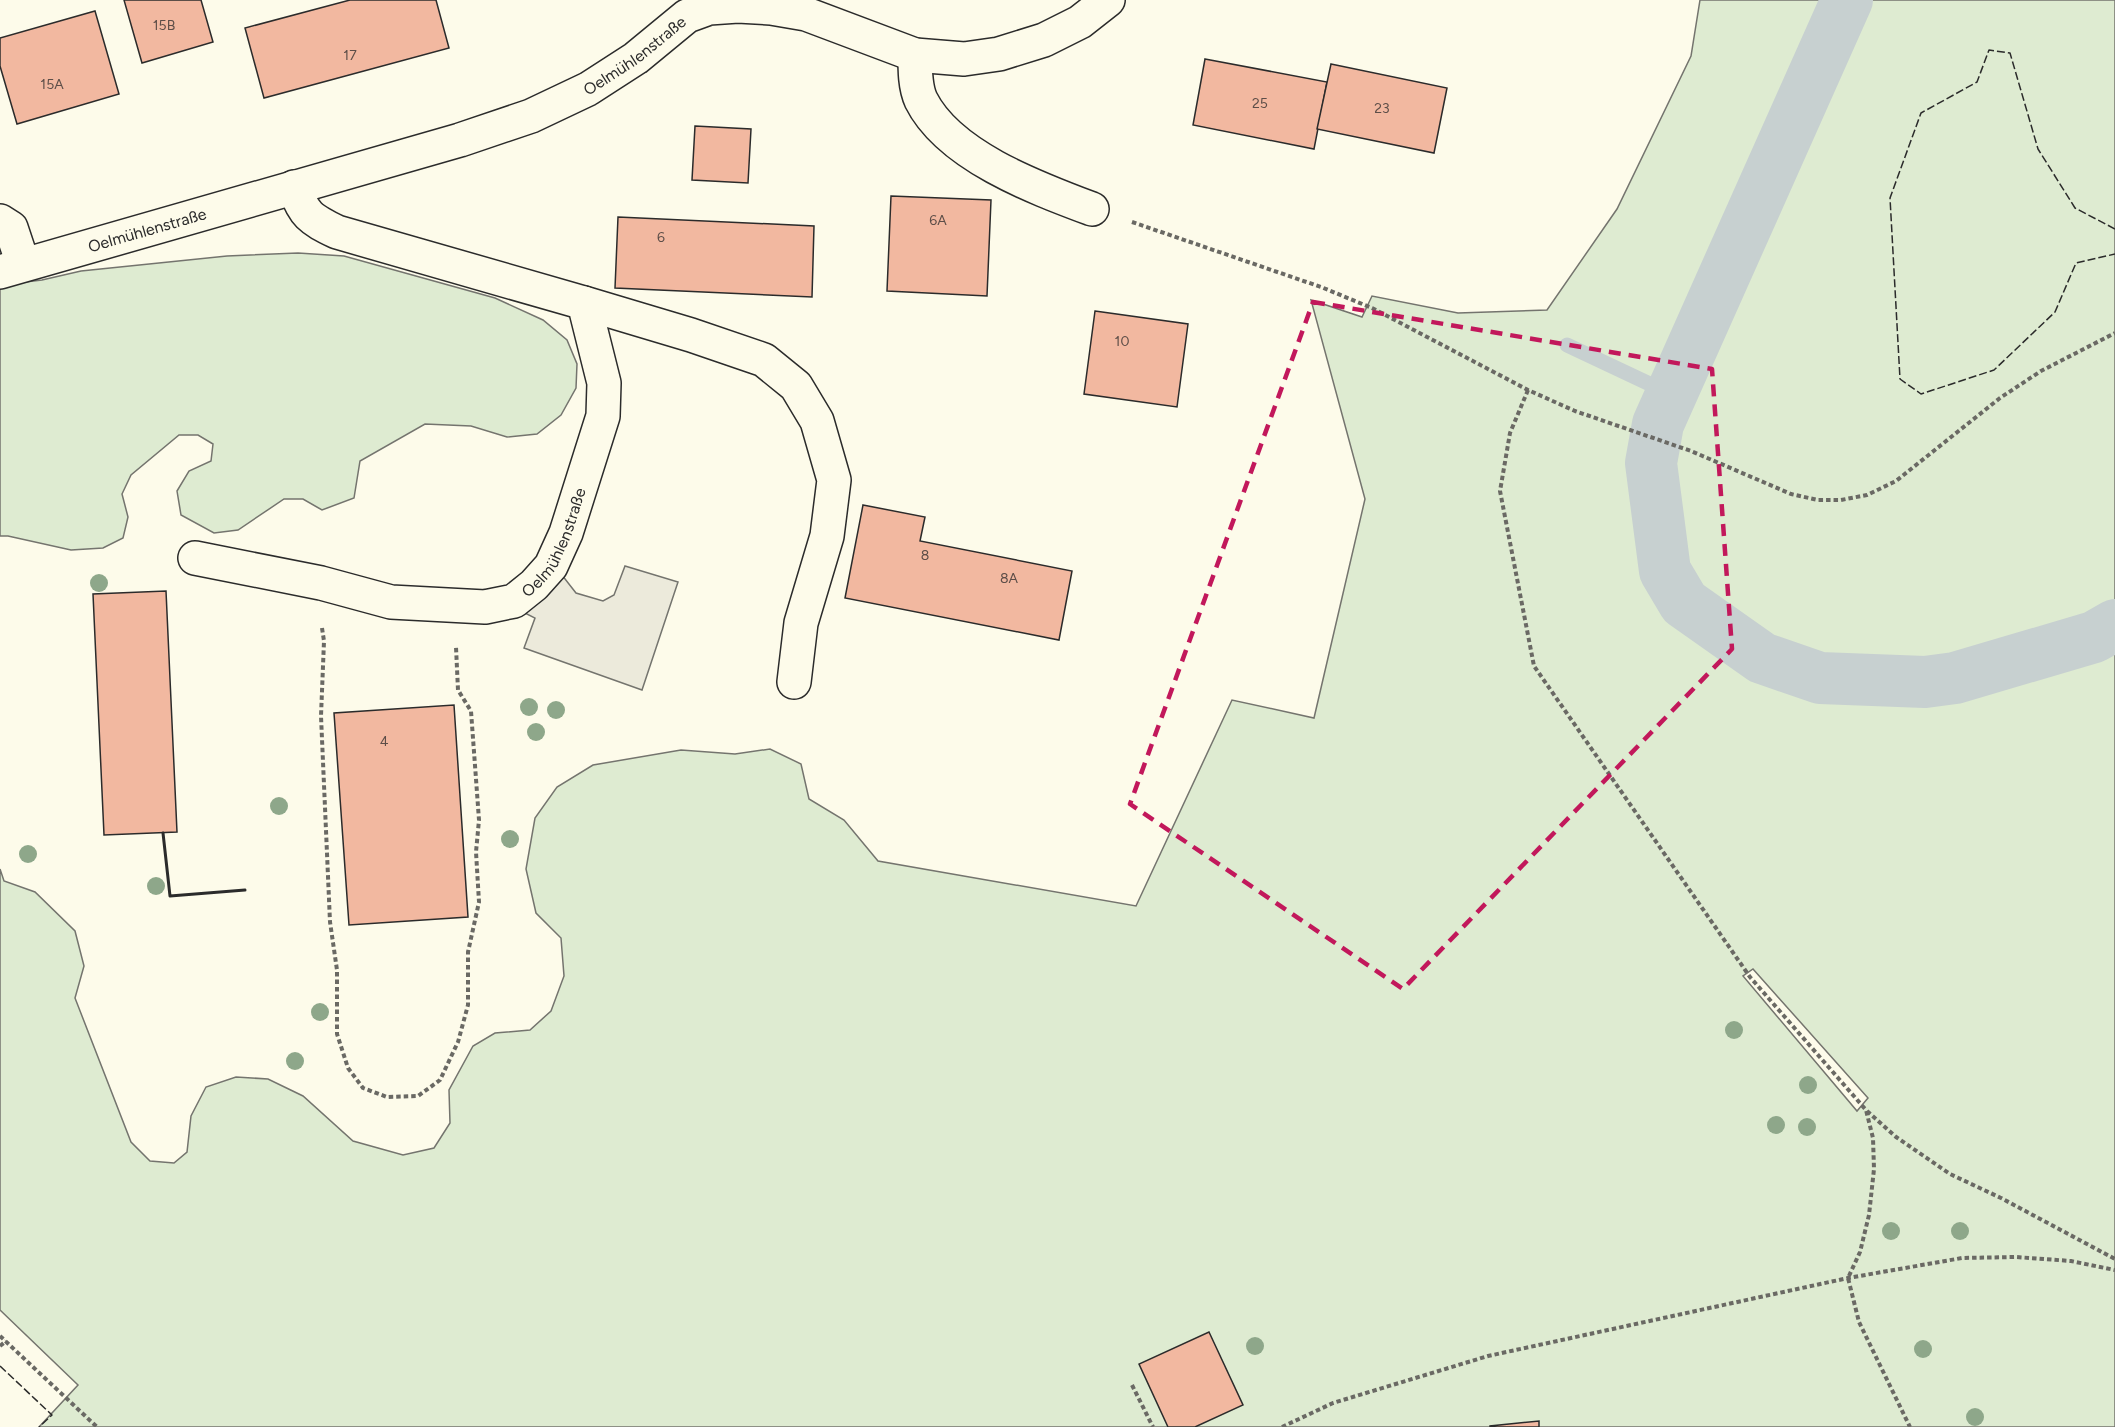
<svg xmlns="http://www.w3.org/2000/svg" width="2115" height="1427" viewBox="0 0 2115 1427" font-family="Figtree,sans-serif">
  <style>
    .green { fill: #deebd1; stroke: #74746e; stroke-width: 1.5; fill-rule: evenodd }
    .parking { fill: #eceadb; stroke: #74746e; stroke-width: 1.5 }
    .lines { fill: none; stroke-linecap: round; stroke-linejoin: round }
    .stream { stroke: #c7d0d0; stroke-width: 15 }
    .canal { stroke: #c7d0d0; stroke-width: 52 }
    .building { fill: #f2b8a0; stroke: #2b2b2b; stroke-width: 1.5 }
    .minor-casing { stroke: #2b2b2b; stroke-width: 36 }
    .path { stroke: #6a6964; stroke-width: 4; stroke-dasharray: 4.5 3; stroke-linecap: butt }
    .minor { stroke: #fdfbea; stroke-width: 33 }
    .fence { stroke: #2b2b2b; stroke-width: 1.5; stroke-dasharray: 8 3; stroke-linecap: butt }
    .wall { stroke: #2b2b2b; stroke-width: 3 }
    .tree { fill: #8ea78a }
    .marked { fill: none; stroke: #c2185b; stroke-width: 4.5; stroke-dasharray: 12 8; stroke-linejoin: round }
    .labels { text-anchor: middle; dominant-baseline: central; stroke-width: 4.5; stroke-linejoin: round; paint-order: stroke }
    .number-label { font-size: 14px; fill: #5d4e48 }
    .street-label { font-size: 16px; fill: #2b2b2b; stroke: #fdfbea }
  </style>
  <rect width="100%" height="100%" fill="#fdfbea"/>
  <g class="green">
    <path d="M1700 0H2115V1427H39L78 1385 0 1310V869L4 881 35 892 75 931 84 966 75 998 131 1142 150 1161 174 1163 187 1152 191 1116 206 1087 236 1077 268 1079 303 1096 353 1141 403 1155 434 1148 450 1123 449 1090 473 1046 495 1033 530 1030 551 1011 564 976 561 938 536 913 526 869 535 818 557 787 593 765 681 750 735 754 770 749 801 764 809 799 844 820 878 861 1136 906 1232 700 1314 718 1365 499 1311 300 1362 317 1372 296 1458 313 1547 310 1617 209 1691 56ZM1753 969 1868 1098 1857 1111 1743 976Z"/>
    <path d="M298 253 344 256 495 298 543 320 567 340 577 364 576 388 561 415 537 434 507 437 471 426 425 424 360 461 354 498 322 510 303 499H284L238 530 214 533 181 515 177 491 189 471 211 461 213 444 198 435H179L131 475 122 494 128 517 123 538 103 548 71 550 8 536H0V285L42 280 81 271 227 256Z"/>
  </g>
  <path class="parking" d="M625 566 678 582 642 690 524 648 535 618 521 611 562 575 576 593 603 601 614 595Z"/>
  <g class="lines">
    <path class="stream" d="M1567 345 1671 394"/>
    <path class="canal" d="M1847 0 1658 424 1651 463 1665 571 1684 603 1762 658 1820 678 1925 682 1955 678 2094 637 2115 625"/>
  </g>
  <g class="building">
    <path d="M124 0H201L213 42 142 63Z"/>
    <path d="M350 0H436L449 48 264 98 245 28Z"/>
    <path d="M95 11 119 94 17 124 0 66V38Z"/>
    <path d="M1205 59 1327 82 1314 149 1193 125Z"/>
    <path d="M1331 64 1447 88 1434 153 1317 129Z"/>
    <path d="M695 126 751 129 748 183 692 180Z"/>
    <path d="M891 196 991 200 987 296 887 291Z"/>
    <path d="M618 217 814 226 812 297 615 288Z"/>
    <path d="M1095 311 1188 324 1177 407 1084 394Z"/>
    <path d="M863 505 925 517 920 541 1072 571 1059 640 845 598Z"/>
    <path d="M166 591 177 832 104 835 93 594Z"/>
    <path d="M454 705 468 917 349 925 334 713Z"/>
    <path d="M1209 1332 1243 1405 1195 1427H1168L1139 1364Z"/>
    <path d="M1539 1421V1427H1490V1426Z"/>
  </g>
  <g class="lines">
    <defs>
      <g id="minor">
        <path d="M915 55C915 70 915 87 921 100 949 156 1036 188 1092 209"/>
        <path d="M0 221 11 228 23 264"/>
        <path id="s1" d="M0 272 460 140 531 116 588 89 636 58 687 16 709 8 738 6 771 8 806 14 915 55 964 59 999 54 1044 40 1080 22 1108 0"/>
        <path d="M584 303 691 335 764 360 796 386 817 421 834 480 827 536 801 623 794 682"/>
        <path id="s2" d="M195 558 321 583 391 602 485 607 514 601 534 585 551 566 566 533 603 416 604 383 584 303 337 232C310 219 304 215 294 187"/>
      </g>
    </defs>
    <use href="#minor" class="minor-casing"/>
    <g class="path">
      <path d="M1132 222 1321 287 1372 308 1528 390 1575 411 1691 451 1791 494 1818 500H1841L1867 495 1896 481 2000 398 2041 371 2115 333"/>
      <path d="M1528 390 1510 433 1500 491 1534 666 1750 977 1866 1110 1873 1138 1874 1169 1869 1215 1860 1252 1848 1278 1859 1322 1910 1427"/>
      <path d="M322 628 324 641 321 716 330 922 337 970V1034L348 1068 363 1088 387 1097 418 1096 440 1080 458 1042 468 1005V952L479 902 476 852 479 820 471 711 458 690 456 647"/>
      <path d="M1867 1111 1896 1137 1950 1174 2001 1198 2115 1259"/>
      <path d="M0 1336 97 1427"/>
      <path d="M0 1346 6 1341"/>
      <path d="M1132 1385 1153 1427"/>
      <path d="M1282 1427 1333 1403 1488 1356 1848 1278 1962 1258 2016 1257 2071 1261 2115 1270"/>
    </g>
    <use href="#minor" class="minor"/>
    <g class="fence">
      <path d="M2115 229 2075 208 2038 149 2010 53 1989 50 1977 82 1921 113 1890 198 1900 379 1921 394 1994 370 2055 312 2076 263 2115 254"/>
      <path d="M0 1366 52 1415 39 1427"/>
    </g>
    <path class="wall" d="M163 833 170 896 245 890"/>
  </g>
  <g class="tree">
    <circle cx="99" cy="583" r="9"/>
    <circle cx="529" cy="707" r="9"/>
    <circle cx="556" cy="710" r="9"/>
    <circle cx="536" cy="732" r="9"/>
    <circle cx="279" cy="806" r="9"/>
    <circle cx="510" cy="839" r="9"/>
    <circle cx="28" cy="854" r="9"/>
    <circle cx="156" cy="886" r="9"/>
    <circle cx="320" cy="1012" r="9"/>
    <circle cx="1734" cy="1030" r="9"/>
    <circle cx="295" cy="1061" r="9"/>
    <circle cx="1808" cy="1085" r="9"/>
    <circle cx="1776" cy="1125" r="9"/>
    <circle cx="1807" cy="1127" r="9"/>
    <circle cx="1891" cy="1231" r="9"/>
    <circle cx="1960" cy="1231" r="9"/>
    <circle cx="1255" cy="1346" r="9"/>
    <circle cx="1923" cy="1349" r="9"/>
    <circle cx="1975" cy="1417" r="9"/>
  </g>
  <path class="marked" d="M1313 302 1712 369 1732 649 1403 989 1130 804Z"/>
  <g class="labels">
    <g class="number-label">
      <text x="164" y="25">15B</text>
      <text x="350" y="55">17</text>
      <text x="52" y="84">15A</text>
      <text x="1260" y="103">25</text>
      <text x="1382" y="108">23</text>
      <text x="938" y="220">6A</text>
      <text x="661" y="237">6</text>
      <text x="1122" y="341">10</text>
      <text x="925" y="555">8</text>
      <text x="1009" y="578">8A</text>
      <text x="384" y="741">4</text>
    </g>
    <g class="street-label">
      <text stroke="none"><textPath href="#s1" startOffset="674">Oelmühlenstraße</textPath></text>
      <text stroke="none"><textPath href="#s1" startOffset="153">Oelmühlenstraße</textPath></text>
      <text stroke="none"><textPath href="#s2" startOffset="398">Oelmühlenstraße</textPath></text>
    </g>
  </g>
</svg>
